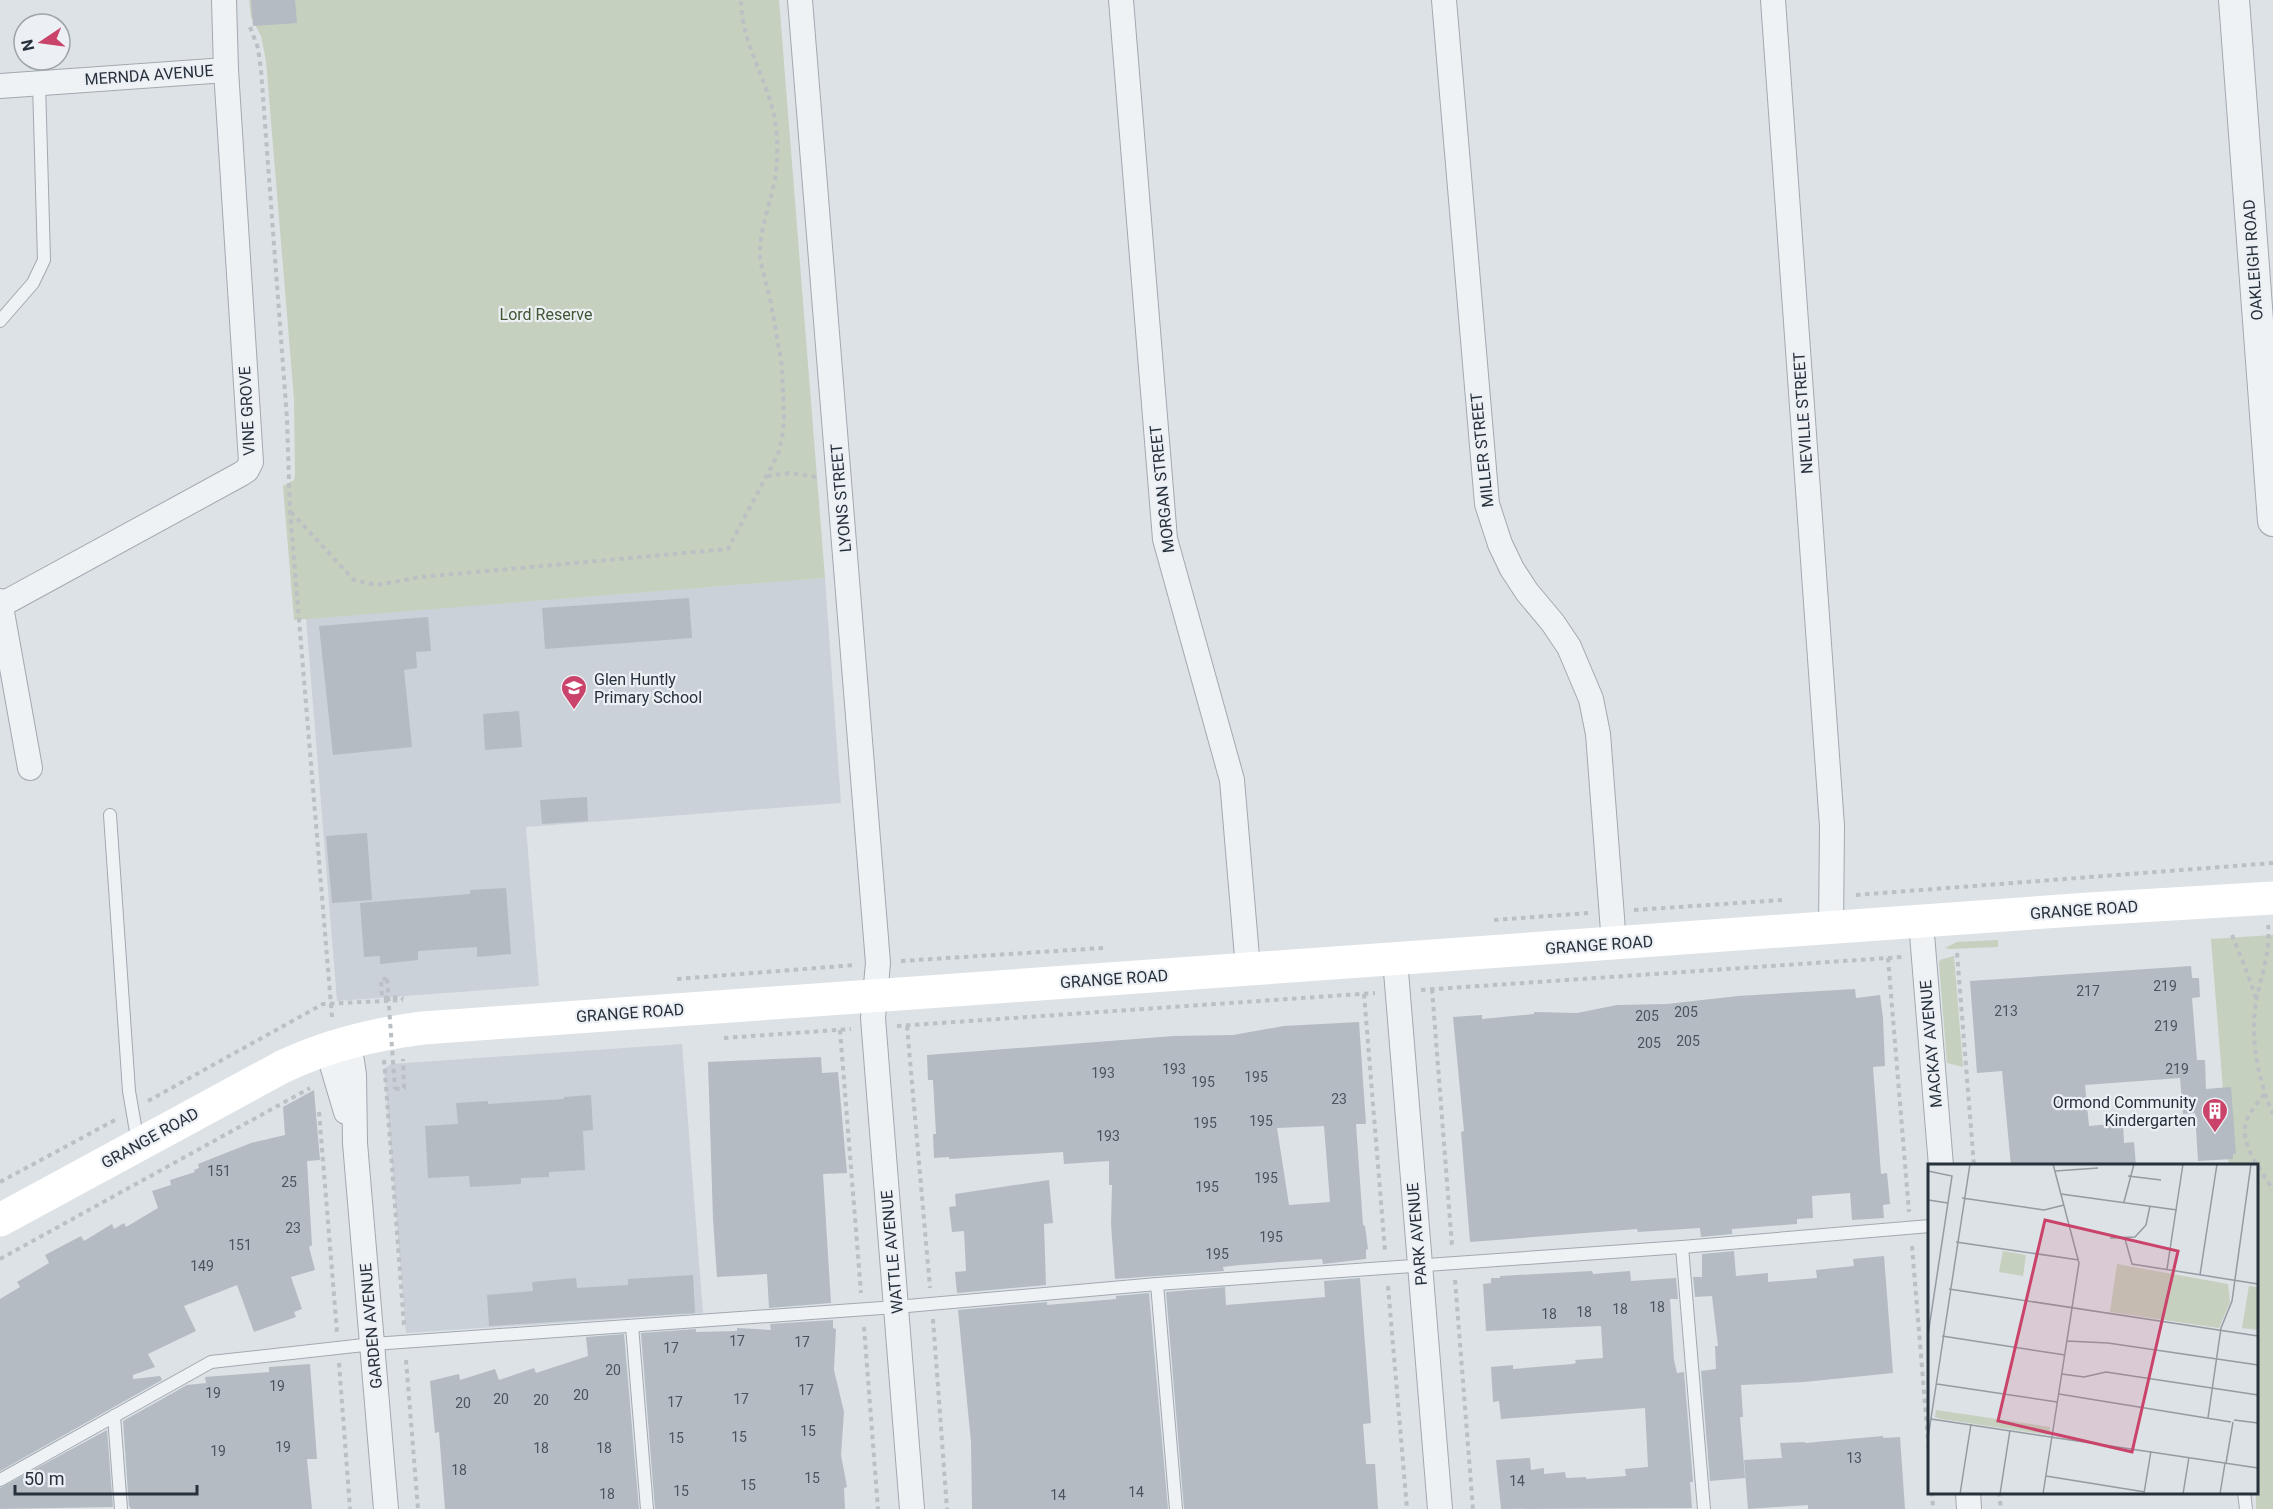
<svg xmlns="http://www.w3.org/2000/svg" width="2273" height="1509" viewBox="0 0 2273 1509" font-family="Roboto,sans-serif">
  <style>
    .built { fill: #cbd1d8 }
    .green { fill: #c5d0be }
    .building { fill: #b4bbc3; fill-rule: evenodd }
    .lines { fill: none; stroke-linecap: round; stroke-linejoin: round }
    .service-casing { stroke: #a2a9b0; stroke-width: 14 }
    .minor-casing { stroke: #a2a9b0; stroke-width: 26 }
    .tertiary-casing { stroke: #a2a9b0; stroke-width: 32 }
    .path { stroke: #bbc0c5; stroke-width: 4; stroke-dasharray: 4.5 4.5; stroke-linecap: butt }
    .service { stroke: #eff2f5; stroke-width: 12 }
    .minor { stroke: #eff2f5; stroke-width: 24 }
    .tertiary { stroke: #eff2f5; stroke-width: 30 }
    .secondary { stroke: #fff; stroke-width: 33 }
    .path-bridge { stroke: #bbc0c5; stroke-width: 4; stroke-dasharray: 4.5 4.5; stroke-linecap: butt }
    .labels { text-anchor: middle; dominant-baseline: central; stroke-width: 4.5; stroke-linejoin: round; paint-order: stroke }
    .number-label { font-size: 14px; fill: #4a545e }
    .street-label { font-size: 16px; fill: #27313c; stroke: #ecf0f4 }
    .park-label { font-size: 16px; fill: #405734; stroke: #ecf0f4 }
    .poi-label { font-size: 16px; fill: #27313c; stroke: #ecf0f4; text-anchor: start }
    .inset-road { fill: none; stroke: #949ba2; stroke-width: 1.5 }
    .view { fill: #ca436a; fill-opacity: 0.15; stroke: #ca436a; stroke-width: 3 }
    .inset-edge { fill: none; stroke: #27313c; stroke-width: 3 }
  </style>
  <rect width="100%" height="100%" fill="#dce2e6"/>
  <g class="built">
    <path d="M825 578 841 803 526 827 539 986 337 1001 306 618Z"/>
    <path d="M682 1044 703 1313 406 1333 384 1069 391 1064Z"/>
  </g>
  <g class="green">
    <path d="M249 0H779L825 578 294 620 283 486 294 480 295 475 294 399 266 61 261 36 251 17Z"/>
    <path d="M2273 935V1509H2256V1166L2229 1165 2211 939Z"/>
    <path d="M1998 940V947L1950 949 1945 948 1957 942Z"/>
    <path d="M1954 956 1963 1067 1947 1063 1939 963 1940 960Z"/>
  </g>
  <g class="building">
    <path d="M251 0H295L297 23 253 26Z"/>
    <path d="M689 598 692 638 545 649 542 608Z"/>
    <path d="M428 617 431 651 416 652 417 668 404 670 412 747 333 755 319 626Z"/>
    <path d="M519 711 522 747 485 750 483 714Z"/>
    <path d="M587 797 588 821 542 824 540 800Z"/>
    <path d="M367 833 372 900 332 903 326 836Z"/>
    <path d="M506 888 511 954 477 957V947L418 951V960L380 964V956L364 957 360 903 470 894V890Z"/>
    <path d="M2191 966 2192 978H2199L2200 997 2192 998 2197 1060H2205L2206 1089 2231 1087 2236 1154H2233V1159L2198 1161 2195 1113 2183 1114 2180 1078 2085 1085 2089 1126 2123 1123 2124 1143 2134 1142 2136 1166H2011L2002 1071 1977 1073 1970 981Z"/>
    <path d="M1855 989 1856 998 1880 995 1883 1018 1885 1066 1873 1067 1881 1174 1887 1173 1890 1204 1883 1205 1884 1218 1852 1220 1850 1193 1812 1196 1813 1218 1797 1219V1224L1732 1229V1234L1701 1237 1700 1228 1638 1232 1637 1229 1470 1242 1461 1132 1464 1131 1453 1017 1482 1015V1019L1534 1014V1012L1577 1013 1617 1005 1667 1004 1738 996Z"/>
    <path d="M1359 1022 1366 1124H1356L1363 1225 1365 1226 1368 1249 1366 1250V1259L1323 1264 1322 1259 1240 1265 1223 1267 1224 1271 1115 1279 1111 1224 1112 1185H1109V1161L1064 1164 1063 1152 949 1159V1157L934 1158 933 1134H936L933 1080H928L927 1055 1174 1036 1233 1035 1284 1026ZM1324 1126 1330 1202 1289 1205 1277 1128Z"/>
    <path d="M821 1057 822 1073 838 1072 847 1173 823 1174 831 1303 769 1308 767 1274 717 1277 713 1219 708 1062Z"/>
    <path d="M314 1090 320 1160 307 1161 312 1245 309 1247 315 1270 291 1277 302 1309 294 1312 296 1317 254 1332 237 1285 184 1306 196 1331 148 1354 155 1367 133 1375V1379L160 1376 162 1380 0 1471V1299L20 1287 17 1282 49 1263 45 1255 81 1236 84 1241 112 1224 114 1229 124 1223 126 1227 158 1208 152 1191 171 1185 170 1180 195 1172 194 1170 199 1168 198 1164 251 1143 285 1135 283 1107Z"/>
    <path d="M591 1095 593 1130 583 1131 585 1170 549 1172V1177L521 1178V1184L470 1187 469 1176 428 1178 425 1126 458 1124 456 1103 488 1101V1104L564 1099V1097Z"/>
    <path d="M1049 1180 1053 1223 1044 1224 1046 1285 957 1293 955 1272 966 1271 964 1231 952 1232 949 1207 956 1206 955 1194Z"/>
    <path d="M1734 1251 1736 1276 1768 1273V1282L1817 1278 1816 1270 1854 1266 1853 1259 1884 1256 1893 1373 1804 1382 1741 1385 1743 1417H1740L1745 1478 1710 1481 1701 1371 1716 1369 1715 1346H1718L1712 1296 1695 1297 1693 1277H1702V1254Z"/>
    <path d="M1592 1271 1593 1274 1630 1271 1631 1281 1676 1278 1678 1299H1670L1674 1360 1677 1373 1684 1372 1693 1482H1690L1692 1508 1501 1509 1496 1460 1530 1458 1531 1470 1544 1468V1474L1565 1472 1566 1478 1586 1477V1479L1626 1476 1625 1469 1648 1467 1645 1408 1501 1419 1499 1401 1493 1402 1491 1367 1513 1365V1369L1572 1364 1576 1363 1575 1360 1603 1358 1601 1326 1486 1331 1483 1284 1491 1283V1278H1500V1276Z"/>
    <path d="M693 1275 695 1313 489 1326 487 1295 533 1291 532 1282 576 1278 577 1288 628 1285V1279Z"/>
    <path d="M1360 1278 1371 1423 1363 1424 1366 1464H1375L1378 1509H1184L1166 1292 1225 1287 1226 1305 1325 1297 1324 1281Z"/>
    <path d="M1149 1293 1168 1509H972L971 1442 958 1310 1047 1302V1305L1116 1299V1296Z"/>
    <path d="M833 1320V1328L836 1329 834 1370 844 1412 841 1455 847 1487 844 1488 845 1509H655L641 1333 696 1329V1332L737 1331V1328L771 1330 770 1324Z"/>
    <path d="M624 1334 639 1509H445L439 1432 435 1433 430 1381 459 1374 460 1380 495 1369 499 1380 534 1368 536 1373 588 1356 586 1337Z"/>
    <path d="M310 1364 317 1459H307L312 1509H131L129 1506 123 1421 187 1385 206 1383 205 1377 269 1372V1367Z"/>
    <path d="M107 1430 113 1507 0 1509V1488Z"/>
    <path d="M1883 1436V1438L1900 1437 1905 1509H1808V1505L1748 1509 1744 1460 1782 1458 1780 1443 1805 1442V1443Z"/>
  </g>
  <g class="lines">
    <defs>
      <g id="service">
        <path d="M0 321 33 283 44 260 39 83"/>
        <path d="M110 815 129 1091 138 1143"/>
        <path d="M1682 1247 1704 1509"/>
        <path d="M1157 1284 1176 1509"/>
        <path d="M632 1326 647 1509"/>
        <path d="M114 1416 121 1509"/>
        <path d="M0 1480 211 1362 373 1344 896 1307 1157 1284 1682 1247 1930 1226"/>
        <path d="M2244 1492 2246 1509"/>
      </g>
      <g id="minor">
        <path d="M800 0 878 963 873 1018 912 1509"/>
        <path d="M1121 0 1165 539 1232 780 1248 969"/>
        <path d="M1444 0 1487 504 1500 544 1512 569 1527 592 1553 623 1569 647 1591 699 1598 734 1614 944"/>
        <path d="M1773 0 1832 826 1831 928"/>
        <path d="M0 86 226 70"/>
        <path d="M0 601 30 768"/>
        <path d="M1 605 241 474 247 470 251 462 226 70 224 0"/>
        <path d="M1921 922 1941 1166"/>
        <path d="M1395 959 1440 1509"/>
        <path d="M349 1041 354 1075 355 1143 386 1509"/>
        <path d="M327 1048 346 1112"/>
        <path d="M1968 1492 1969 1509"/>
      </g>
      <path id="tertiary" d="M2234 0 2273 521"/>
    </defs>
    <use href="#service" class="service-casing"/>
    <use href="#minor" class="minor-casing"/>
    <use href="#tertiary" class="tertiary-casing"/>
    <g class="path">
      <path d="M250 27 258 48 261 70 287 419 290 511 332 1017"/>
      <path d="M767 476 790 473 816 477"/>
      <path d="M291 512 354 580 377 585 421 577 728 549 778 454 782 438 784 419 782 366 771 303 760 259C759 230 769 210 774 183 778 165 778 146 776 128 771 83 741 46 741 0"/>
      <path d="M1856 895 2273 863"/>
      <path d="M1634 910 1782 900"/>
      <path d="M1494 920 1588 913"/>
      <path d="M2268 925C2271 949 2262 973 2257 997 2249 1034 2258 1081 2273 1114"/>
      <path d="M2232 935 2245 967 2256 998"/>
      <path d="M1957 953 1974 1166"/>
      <path d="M1888 958 1909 1212"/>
      <path d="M901 961 1103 948"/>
      <path d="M387 979H381L382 998 401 997 403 999"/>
      <path d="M677 979 855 965"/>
      <path d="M1432 989 1452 1246"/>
      <path d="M1421 990 1902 957"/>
      <path d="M1364 994 1385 1251"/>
      <path d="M897 1026 1375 993"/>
      <path d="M907 1026 930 1288"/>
      <path d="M840 1030 861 1293"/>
      <path d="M724 1038 851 1029"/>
      <path d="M384 1060 404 1325"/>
      <path d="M395 1089 404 1088 403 1059"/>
      <path d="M2264 1094C2259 1102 2249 1112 2246 1122 2239 1145 2262 1171 2273 1190"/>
      <path d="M148 1101 323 1004 403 1000"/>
      <path d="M319 1112 337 1332"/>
      <path d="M0 1182 115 1120"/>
      <path d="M1912 1246 1930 1465"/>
      <path d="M0 1259 310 1088"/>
      <path d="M1455 1280 1473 1509"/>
      <path d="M1388 1286 1407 1509"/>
      <path d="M933 1319 947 1509"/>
      <path d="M864 1327 878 1509"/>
      <path d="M406 1360 418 1509"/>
      <path d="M339 1363 350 1509"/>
      <path d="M1932 1492 1933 1509"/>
      <path d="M1999 1492 2001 1509"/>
    </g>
    <use href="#service" class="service"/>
    <use href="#minor" class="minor"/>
    <use href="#tertiary" class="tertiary"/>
    <path class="secondary" d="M0 1220 282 1067C328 1045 373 1034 423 1028L2089 909 2273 898"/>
    <path class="path-bridge" d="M387 979 395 1089"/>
  </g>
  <defs>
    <symbol id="school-pin" viewBox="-11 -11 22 30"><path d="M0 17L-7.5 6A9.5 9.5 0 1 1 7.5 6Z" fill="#ca436a" stroke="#ecf0f4"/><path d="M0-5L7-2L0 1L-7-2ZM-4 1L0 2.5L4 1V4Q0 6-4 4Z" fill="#fff"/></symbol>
    <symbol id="building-pin" viewBox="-11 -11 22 30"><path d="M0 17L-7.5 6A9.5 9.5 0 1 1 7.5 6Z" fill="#ca436a" stroke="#ecf0f4"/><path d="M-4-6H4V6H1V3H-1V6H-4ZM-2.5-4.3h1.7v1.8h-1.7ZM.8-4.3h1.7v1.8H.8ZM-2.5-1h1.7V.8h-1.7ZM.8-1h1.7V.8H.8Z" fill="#fff"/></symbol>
  </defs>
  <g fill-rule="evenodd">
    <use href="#school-pin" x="559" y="673" width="30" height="40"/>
    <use href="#building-pin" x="2200" y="1096" width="30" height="40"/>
  </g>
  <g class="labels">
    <g class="number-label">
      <text x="2165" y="986">219</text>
      <text x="2088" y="991">217</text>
      <text x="2006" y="1011">213</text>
      <text x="1686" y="1012">205</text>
      <text x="1647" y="1016">205</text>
      <text x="2166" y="1026">219</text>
      <text x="1688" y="1041">205</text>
      <text x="1649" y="1043">205</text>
      <text x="1174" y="1069">193</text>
      <text x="2177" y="1069">219</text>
      <text x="1103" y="1073">193</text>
      <text x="1256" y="1077">195</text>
      <text x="1203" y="1082">195</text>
      <text x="1339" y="1099">23</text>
      <text x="1261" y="1121">195</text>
      <text x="1205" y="1123">195</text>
      <text x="1108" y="1136">193</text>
      <text x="219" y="1171">151</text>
      <text x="1266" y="1178">195</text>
      <text x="289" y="1182">25</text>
      <text x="1207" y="1187">195</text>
      <text x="293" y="1228">23</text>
      <text x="1271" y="1237">195</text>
      <text x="240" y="1245">151</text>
      <text x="1217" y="1254">195</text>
      <text x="202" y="1266">149</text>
      <text x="1657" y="1307">18</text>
      <text x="1620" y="1309">18</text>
      <text x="1584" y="1312">18</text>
      <text x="1549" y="1314">18</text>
      <text x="737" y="1341">17</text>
      <text x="802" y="1342">17</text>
      <text x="671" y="1348">17</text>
      <text x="613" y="1370">20</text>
      <text x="277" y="1386">19</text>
      <text x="806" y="1390">17</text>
      <text x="213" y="1393">19</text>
      <text x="581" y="1395">20</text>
      <text x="501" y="1399">20</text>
      <text x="741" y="1399">17</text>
      <text x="541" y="1400">20</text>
      <text x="675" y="1402">17</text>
      <text x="463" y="1403">20</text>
      <text x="808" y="1431">15</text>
      <text x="739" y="1437">15</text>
      <text x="676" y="1438">15</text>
      <text x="283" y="1447">19</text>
      <text x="541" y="1448">18</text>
      <text x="604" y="1448">18</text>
      <text x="218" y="1451">19</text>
      <text x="1854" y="1458">13</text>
      <text x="459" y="1470">18</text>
      <text x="812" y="1478">15</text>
      <text x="1517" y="1481">14</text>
      <text x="748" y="1485">15</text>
      <text x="681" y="1491">15</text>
      <text x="1136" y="1492">14</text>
      <text x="607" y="1494">18</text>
      <text x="1058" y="1495">14</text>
    </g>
    <g class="street-label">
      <text transform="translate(149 75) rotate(-4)">MERNDA AVENUE</text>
      <text transform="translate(2253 260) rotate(-94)">OAKLEIGH ROAD</text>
      <text transform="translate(247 411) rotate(-93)">VINE GROVE</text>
      <text transform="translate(1803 413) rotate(-94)">NEVILLE STREET</text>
      <text transform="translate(1482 450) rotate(-96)">MILLER STREET</text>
      <text transform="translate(1162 489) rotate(-96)">MORGAN STREET</text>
      <text transform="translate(841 498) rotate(-95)">LYONS STREET</text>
      <text transform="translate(2084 910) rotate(-4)">GRANGE ROAD</text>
      <text transform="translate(1599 945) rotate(-4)">GRANGE ROAD</text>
      <text transform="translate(1114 979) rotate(-4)">GRANGE ROAD</text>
      <text transform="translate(630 1013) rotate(-4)">GRANGE ROAD</text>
      <text transform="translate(1931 1044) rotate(-95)">MACKAY AVENUE</text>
      <text transform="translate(150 1138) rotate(-29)">GRANGE ROAD</text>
      <text transform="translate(1417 1234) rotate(-95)">PARK AVENUE</text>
      <text transform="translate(892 1252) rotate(-95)">WATTLE AVENUE</text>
      <text transform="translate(371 1326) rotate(-95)">GARDEN AVENUE</text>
    </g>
    <g class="park-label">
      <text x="546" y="314">Lord Reserve</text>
    </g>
    <g class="poi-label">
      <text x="594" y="679">Glen Huntly<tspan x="594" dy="18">Primary School</tspan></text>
      <text x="2196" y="1102" text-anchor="end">Ormond Community<tspan x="2196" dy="18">Kindergarten</tspan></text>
    </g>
  </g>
  <g transform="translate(1928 1164)">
    <rect width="330" height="330" fill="#dce2e6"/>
    <path d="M75 87 98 91 95 112 71 108ZM189 100 300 120 302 138 291 164 182 148ZM321 122 330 123V166L314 164ZM8 246 122 263 121 271 13 255 7 253Z" fill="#c5d0be"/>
    <path class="inset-road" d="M88 0H114M0 7 24 12 0 171M127 7 170 4M200 12 233 16M133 30 249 46M34 34 116 46 136 41M0 36 20 39M196 38 206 0M182 74 207 73 218 61 222 42M197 75 204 100 330 120M28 78 151 96M239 105 255 0M272 111 289 0M21 125 330 172M14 172 137 191M139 177 180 179 330 201M134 210 156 213 178 208 330 231M9 220 129 238M131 230 303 258M280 254 293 164 304 137 323 0M3 255 330 304M306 256 330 259M0 274 42 0M298 299 305 258M118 312 217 328M216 329 223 287M32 330 43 260M72 330 82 266M115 330 151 99 125 0M255 330 261 293M292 330 297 299"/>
    <path class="view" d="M117 56 250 87 204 288 70 257Z"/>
    <rect width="330" height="330" class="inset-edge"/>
  </g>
  <g transform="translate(42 42) rotate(257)"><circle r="28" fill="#ecf0f4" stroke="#9da4aa" stroke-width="1.5"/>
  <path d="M0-4.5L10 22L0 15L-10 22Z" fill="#ca436a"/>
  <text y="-9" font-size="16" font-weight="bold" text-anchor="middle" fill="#27313c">N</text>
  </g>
  <path d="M15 1485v9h182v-9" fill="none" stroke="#27313c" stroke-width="3"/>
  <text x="24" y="1485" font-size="18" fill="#27313c" stroke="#ecf0f4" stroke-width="4.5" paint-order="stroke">50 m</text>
</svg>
